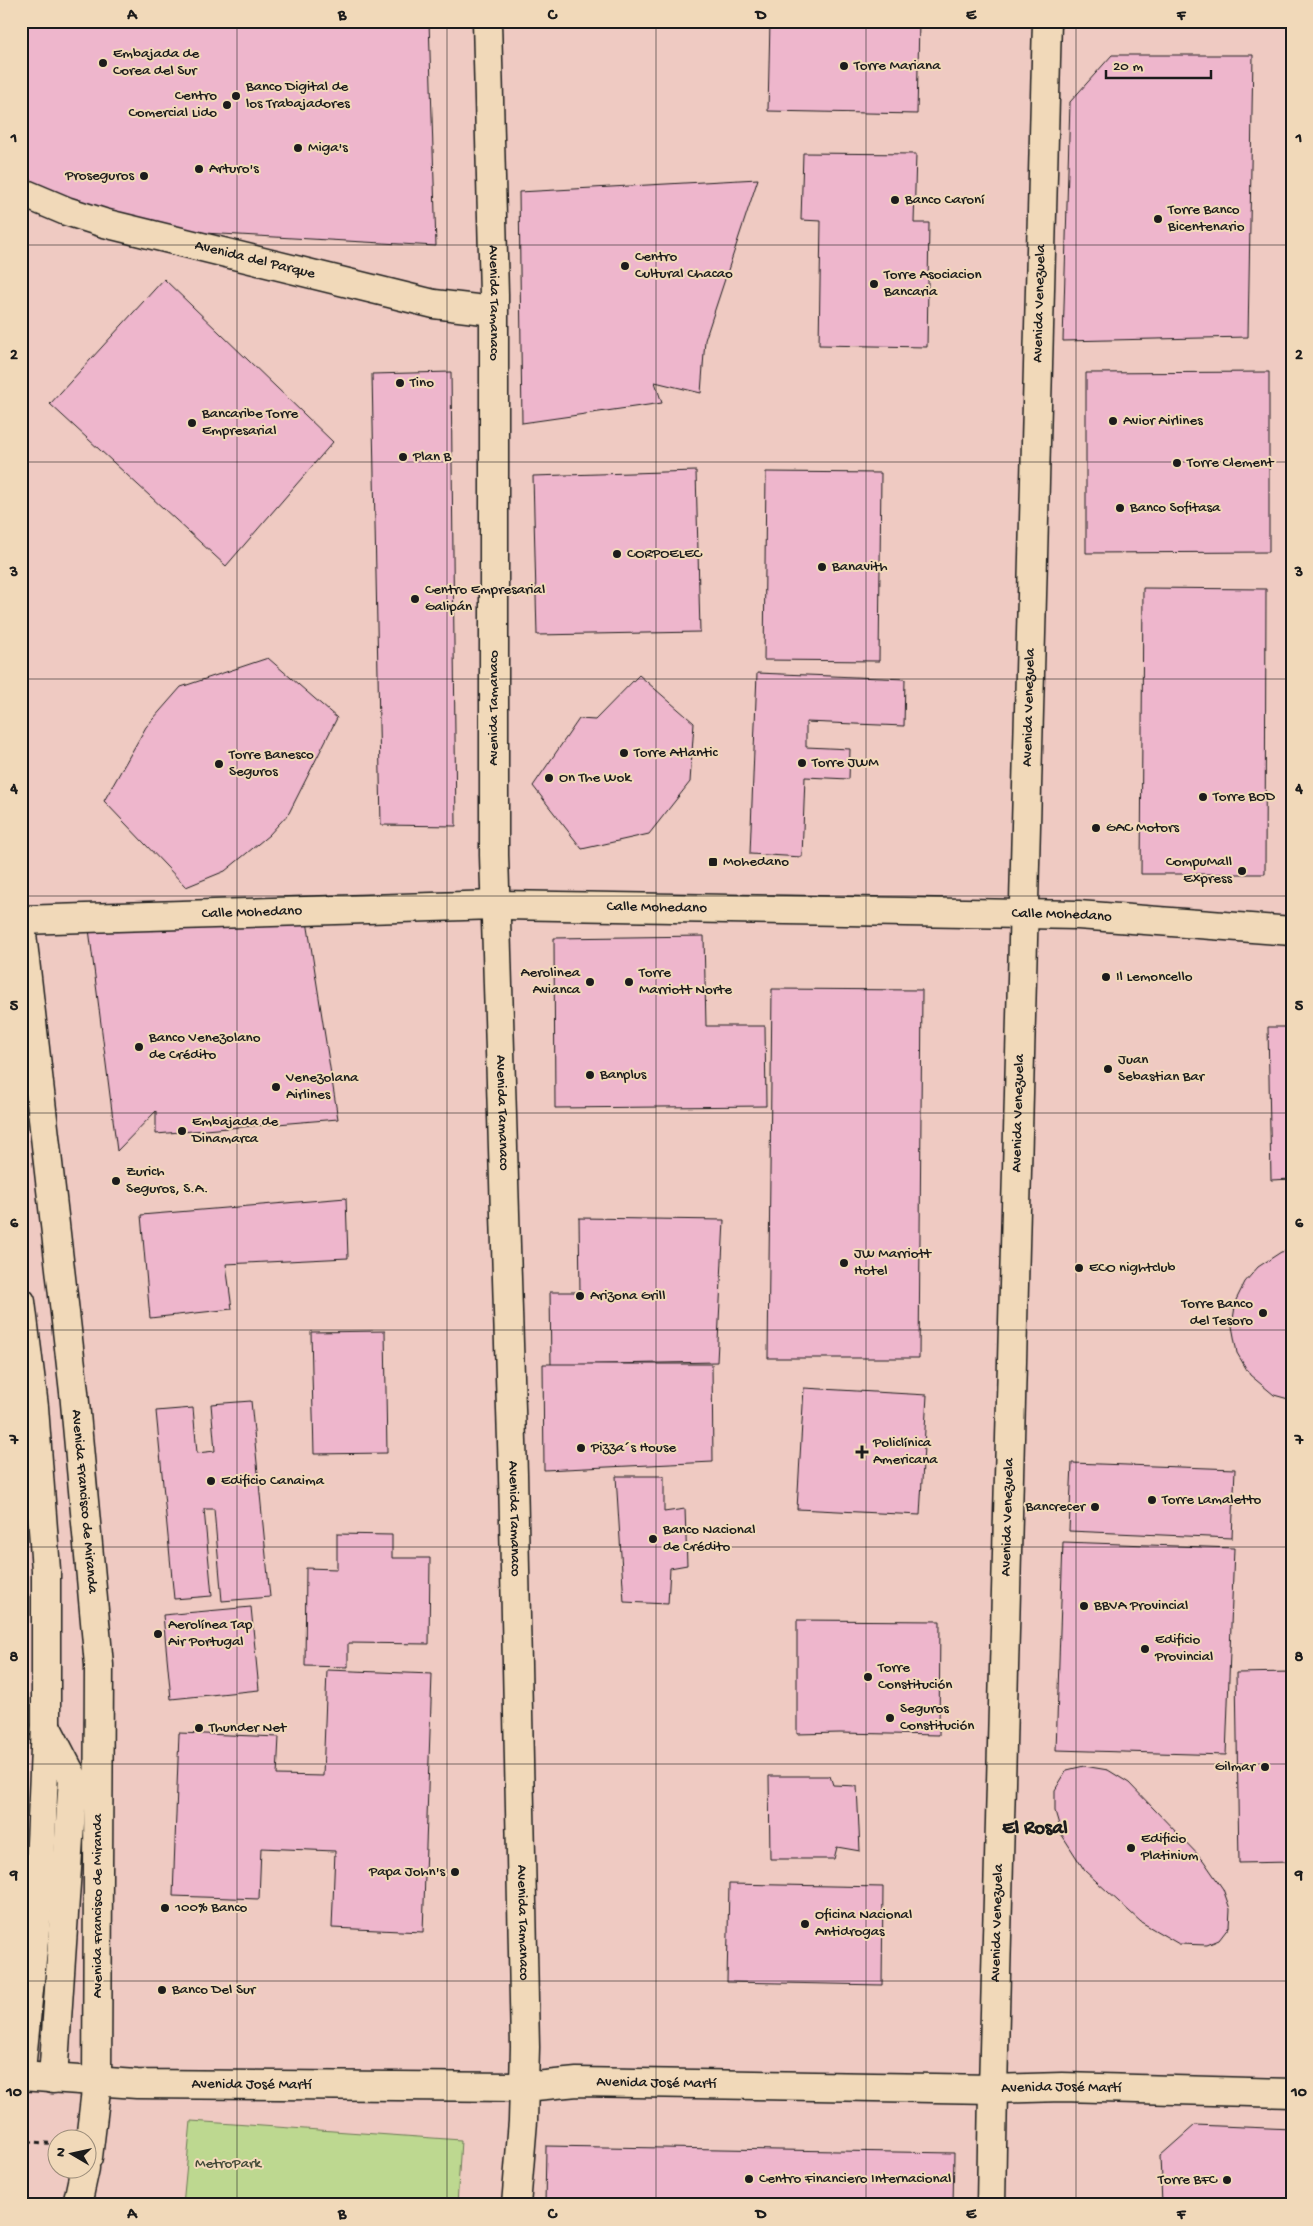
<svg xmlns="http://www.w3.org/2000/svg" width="1313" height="2226" viewBox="0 0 1313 2226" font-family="'Gochi Hand',sans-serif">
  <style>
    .built { fill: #efcac2; fill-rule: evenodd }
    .green { fill: #bdd890; stroke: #6c7a56 }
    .building { fill: #eeb6cc; stroke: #1c1c1c }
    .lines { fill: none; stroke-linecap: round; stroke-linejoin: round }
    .street-casing { stroke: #1c1c1c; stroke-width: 31 }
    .secondary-casing { stroke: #1c1c1c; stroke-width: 31 }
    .path { stroke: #1c1c1c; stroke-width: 3; stroke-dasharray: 4 4; stroke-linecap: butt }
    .street { stroke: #f1d9b9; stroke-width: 28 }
    .secondary { stroke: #f1d9b9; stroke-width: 28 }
    .grid { fill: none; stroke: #1c1c1c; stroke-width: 1; stroke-opacity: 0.55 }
    .poi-dot { fill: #1c1c1c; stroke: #f1d9b9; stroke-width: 2 }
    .labels { text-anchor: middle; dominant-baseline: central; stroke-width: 4; stroke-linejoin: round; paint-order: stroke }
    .poi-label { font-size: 15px; fill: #1c1c1c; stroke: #f1d9b9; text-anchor: start }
    .street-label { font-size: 15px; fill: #1c1c1c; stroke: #f1d9b9 }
    .park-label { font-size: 15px; fill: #444b39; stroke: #f1d9b9 }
    .district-label { font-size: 20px; font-weight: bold; fill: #1c1c1c; stroke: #f1d9b9 }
    .neatline { fill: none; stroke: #1c1c1c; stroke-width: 2 }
    .grid-label { font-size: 16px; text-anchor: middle; font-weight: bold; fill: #1c1c1c }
  </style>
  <rect width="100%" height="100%" fill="#f0d2bd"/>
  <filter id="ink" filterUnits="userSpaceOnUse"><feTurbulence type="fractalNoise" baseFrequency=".02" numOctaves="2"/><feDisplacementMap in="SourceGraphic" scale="10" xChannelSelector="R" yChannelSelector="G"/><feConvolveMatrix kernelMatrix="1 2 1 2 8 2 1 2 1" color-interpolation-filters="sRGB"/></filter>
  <g filter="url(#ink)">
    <path class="built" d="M21 21H1292V2205H21ZM58 2138H88V2168H58Z"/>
    <path class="green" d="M191 2121 461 2140 457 2205H183Z"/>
    <g class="building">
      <path d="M21 21H429L436 246 60 225 21 188Z"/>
      <path d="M770 21H919L917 114 768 111Z"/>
      <path d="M1112 55H1253L1248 337 1063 341 1070 102Z"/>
      <path d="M803 153 916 154 914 223H929L927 347 819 345 821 221 801 220Z"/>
      <path d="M758 179 705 340 701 393 655 382 662 403 522 423 519 192Z"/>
      <path d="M164 279 333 442 226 566 50 404Z"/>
      <path d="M451 372 456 826 381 825 372 374Z"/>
      <path d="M1269 372V552L1086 553V373Z"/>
      <path d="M696 471 700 632 537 635 533 476Z"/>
      <path d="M766 472 881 473 879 661 764 660Z"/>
      <path d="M1143 588 1266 589 1265 874H1141Z"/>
      <path d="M268 658 337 718 289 813 269 835 225 871 186 887 104 801 146 727 181 687Z"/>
      <path d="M757 673 905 679 904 726 806 722V747L850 749 849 779 805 777 802 857 750 854Z"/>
      <path d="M639 675 694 723 690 782 649 834 582 849 533 786 579 719 595 720Z"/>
      <path d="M307 921 338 1119 156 1134V1111L117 1151 89 929Z"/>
      <path d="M704 936 706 1026H765L766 1106 555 1108 554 938Z"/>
      <path d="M772 989 922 990 919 1358H768Z"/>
      <path d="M1268 1027H1292V1179L1271 1180Z"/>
      <path d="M346 1198 348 1258 226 1264 232 1309 150 1318 141 1215Z"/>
      <path d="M579 1218 724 1220 717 1362 551 1365 550 1292H580Z"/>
      <path d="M1292 1250V1400L1274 1395 1250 1375 1237 1353 1232 1326 1236 1300 1245 1282 1258 1267 1281 1252Z"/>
      <path d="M385 1331 387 1453 314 1454 311 1332Z"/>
      <path d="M543 1364H712L713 1462 544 1470Z"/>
      <path d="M804 1388 927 1395 920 1515 797 1509Z"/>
      <path d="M251 1401 270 1597 222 1601 214 1509H204L212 1596 174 1599 156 1411 193 1408 197 1453 215 1451 211 1404Z"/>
      <path d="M1072 1463 1235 1469 1232 1538 1069 1531Z"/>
      <path d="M616 1476H664V1512L685 1509 687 1565 670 1568 668 1604 624 1602Z"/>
      <path d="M337 1534 392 1535V1558H430L429 1644 348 1643V1667L305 1666 306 1568 337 1569Z"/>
      <path d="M1063 1542 1234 1548 1226 1755 1056 1750Z"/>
      <path d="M251 1607 259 1690 171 1699 163 1615Z"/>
      <path d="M797 1620 940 1621 939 1735 840 1733 797 1734Z"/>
      <path d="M327 1670 432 1674 423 1932 332 1928 335 1851 261 1848 259 1899 173 1896 179 1733 279 1737 277 1775 323 1776Z"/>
      <path d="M1292 1672V1862L1239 1863 1236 1673Z"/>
      <path d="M1084 1766 1108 1770 1129 1783 1203 1860 1223 1889 1230 1909 1229 1927 1219 1940 1207 1945 1179 1944 1141 1922 1085 1871 1062 1835 1055 1811V1790L1067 1770Z"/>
      <path d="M769 1776H830L833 1785 857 1786 860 1851 837 1847 834 1859H770Z"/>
      <path d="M729 1884 883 1887 882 1985 727 1982Z"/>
      <path d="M1195 2125 1292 2129V2205H1162L1160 2156Z"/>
      <path d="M546 2146 954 2153 953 2205H545Z"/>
    </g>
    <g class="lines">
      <defs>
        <g id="street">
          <path id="s1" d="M487 21 494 295V855L513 1474 525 2047 523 2121 516 2205"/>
          <path id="s2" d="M21 192 66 211 104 223 434 304 493 311"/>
          <path id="s3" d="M21 920 496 905 1078 915 1292 931"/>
          <path id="s4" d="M991 2205 993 2089 1047 21"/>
        </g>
        <g id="secondary">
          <path id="s5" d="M21 925 74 1392 99 1665 97 2082 88 2157"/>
          <path d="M21 1302 34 1407 46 1570V1725L39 1890 21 2070"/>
          <path d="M46 1726 73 1778 53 2079"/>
          <path id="s6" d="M21 2076 137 2084 525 2087 577 2082 993 2089 1062 2087 1292 2093"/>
          <path d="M77 2205 85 2168"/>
        </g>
      </defs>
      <use href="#street" class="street-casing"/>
      <use href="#secondary" class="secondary-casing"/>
      <path class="path" d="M21 2141 57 2144"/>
      <use href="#street" class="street"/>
      <use href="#secondary" class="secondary"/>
    </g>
  </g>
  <path class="grid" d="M237 21V2205M447 21V2205M656 21V2205M866 21V2205M1076 21V2205M21 245H1292M21 462H1292M21 679H1292M21 896H1292M21 1113H1292M21 1330H1292M21 1547H1292M21 1764H1292M21 1981H1292"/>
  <g class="poi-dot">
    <circle cx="103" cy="63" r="5"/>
    <circle cx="844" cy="66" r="5"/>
    <circle cx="236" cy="96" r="5"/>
    <circle cx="227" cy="105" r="5"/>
    <circle cx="298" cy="148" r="5"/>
    <circle cx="199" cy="169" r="5"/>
    <circle cx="144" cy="176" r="5"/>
    <circle cx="895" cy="200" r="5"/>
    <circle cx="1158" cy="219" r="5"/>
    <circle cx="625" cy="266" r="5"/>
    <circle cx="874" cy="284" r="5"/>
    <circle cx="400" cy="383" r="5"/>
    <circle cx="1113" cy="421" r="5"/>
    <circle cx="192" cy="423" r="5"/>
    <circle cx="403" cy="457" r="5"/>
    <circle cx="1177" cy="463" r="5"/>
    <circle cx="1120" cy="508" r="5"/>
    <circle cx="617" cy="554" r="5"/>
    <circle cx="822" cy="567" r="5"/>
    <circle cx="415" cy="599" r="5"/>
    <circle cx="624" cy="753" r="5"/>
    <circle cx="802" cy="763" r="5"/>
    <circle cx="219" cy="764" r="5"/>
    <circle cx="549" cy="778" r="5"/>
    <circle cx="1203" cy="797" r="5"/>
    <circle cx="1096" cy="828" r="5"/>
    <rect x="708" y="857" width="10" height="10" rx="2.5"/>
    <circle cx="1242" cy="871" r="5"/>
    <circle cx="1106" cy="977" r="5"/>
    <circle cx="590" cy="982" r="5"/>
    <circle cx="629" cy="982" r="5"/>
    <circle cx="139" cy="1047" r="5"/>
    <circle cx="1108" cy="1069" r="5"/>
    <circle cx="590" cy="1075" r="5"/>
    <circle cx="276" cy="1087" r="5"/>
    <circle cx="182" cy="1131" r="5"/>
    <circle cx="116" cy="1181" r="5"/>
    <circle cx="844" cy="1263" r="5"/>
    <circle cx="1079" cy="1268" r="5"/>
    <circle cx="580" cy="1296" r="5"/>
    <circle cx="1263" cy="1313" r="5"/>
    <circle cx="581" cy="1448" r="5"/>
    <path d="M859.5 1444.5h5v5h5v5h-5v5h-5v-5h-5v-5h5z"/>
    <circle cx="211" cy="1481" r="5"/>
    <circle cx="1152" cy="1500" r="5"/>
    <circle cx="1095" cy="1507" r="5"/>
    <circle cx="653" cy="1539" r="5"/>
    <circle cx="1084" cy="1606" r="5"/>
    <circle cx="158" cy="1634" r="5"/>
    <circle cx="1145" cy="1649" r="5"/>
    <circle cx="868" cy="1677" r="5"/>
    <circle cx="890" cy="1718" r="5"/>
    <circle cx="199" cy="1728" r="5"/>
    <circle cx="1265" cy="1767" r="5"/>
    <circle cx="1131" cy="1848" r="5"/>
    <circle cx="455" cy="1872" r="5"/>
    <circle cx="165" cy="1908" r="5"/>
    <circle cx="805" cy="1924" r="5"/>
    <circle cx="162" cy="1990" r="5"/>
    <circle cx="749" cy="2179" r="5"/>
    <circle cx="1227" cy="2180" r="5"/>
  </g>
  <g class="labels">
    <g class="poi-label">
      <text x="113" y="54">Embajada de<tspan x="113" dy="17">Corea del Sur</tspan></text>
      <text x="854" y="66">Torre Mariana</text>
      <text x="246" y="87">Banco Digital de<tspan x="246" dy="17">los Trabajadores</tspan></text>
      <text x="217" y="96" text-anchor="end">Centro<tspan x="217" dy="17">Comercial Lido</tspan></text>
      <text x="308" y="148">Miga's</text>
      <text x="209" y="169">Arturo's</text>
      <text x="134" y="176" text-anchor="end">Proseguros</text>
      <text x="905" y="200">Banco Caroní</text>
      <text x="1168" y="210">Torre Banco<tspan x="1168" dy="17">Bicentenario</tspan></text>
      <text x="635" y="257">Centro<tspan x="635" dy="17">Cultural Chacao</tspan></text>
      <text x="884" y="275">Torre Asociacion<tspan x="884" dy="17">Bancaria</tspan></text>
      <text x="410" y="383">Tino</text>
      <text x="202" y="414">Bancaribe Torre<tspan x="202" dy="17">Empresarial</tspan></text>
      <text x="1123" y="421">Avior Airlines</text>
      <text x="413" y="457">Plan B</text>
      <text x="1187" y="463">Torre Clement</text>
      <text x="1130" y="508">Banco Sofitasa</text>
      <text x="627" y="554">CORPOELEC</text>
      <text x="832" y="567">Banavith</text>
      <text x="425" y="590">Centro Empresarial<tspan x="425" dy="17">Galipán</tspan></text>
      <text x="634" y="753">Torre Atlantic</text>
      <text x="229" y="755">Torre Banesco<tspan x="229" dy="17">Seguros</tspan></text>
      <text x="812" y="763">Torre JWM</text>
      <text x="559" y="778">On The Wok</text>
      <text x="1213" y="797">Torre BOD</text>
      <text x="1106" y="828">GAC Motors</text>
      <text x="723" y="862">Mohedano</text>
      <text x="1232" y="862" text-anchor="end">CompuMall<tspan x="1232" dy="17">Express</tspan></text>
      <text x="580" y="973" text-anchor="end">Aerolinea<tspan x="580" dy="17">Avianca</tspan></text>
      <text x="639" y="973">Torre<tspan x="639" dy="17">Marriott Norte</tspan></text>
      <text x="1116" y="977">Il Lemoncello</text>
      <text x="149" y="1038">Banco Venezolano<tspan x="149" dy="17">de Crédito</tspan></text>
      <text x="1118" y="1060">Juan<tspan x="1118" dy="17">Sebastian Bar</tspan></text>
      <text x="600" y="1075">Banplus</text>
      <text x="286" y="1078">Venezolana<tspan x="286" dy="17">Airlines</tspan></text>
      <text x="192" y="1122">Embajada de<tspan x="192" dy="17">Dinamarca</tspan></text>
      <text x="126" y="1172">Zurich<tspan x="126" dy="17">Seguros, S.A.</tspan></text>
      <text x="854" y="1254">JW Marriott<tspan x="854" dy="17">Hotel</tspan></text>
      <text x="1089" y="1268">ECO nightclub</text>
      <text x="590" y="1296">Arizona Grill</text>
      <text x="1253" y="1304" text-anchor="end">Torre Banco<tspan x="1253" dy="17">del Tesoro</tspan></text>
      <text x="873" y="1443">Policlínica<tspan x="873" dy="17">Americana</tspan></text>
      <text x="591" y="1448">Pizza´s House</text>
      <text x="221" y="1481">Edificio Canaima</text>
      <text x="1162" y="1500">Torre Lamaletto</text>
      <text x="1085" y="1507" text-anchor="end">Bancrecer</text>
      <text x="663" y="1530">Banco Nacional<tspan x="663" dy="17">de Crédito</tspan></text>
      <text x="1094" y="1606">BBVA Provincial</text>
      <text x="168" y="1625">Aerolínea Tap<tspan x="168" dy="17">Air Portugal</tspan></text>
      <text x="1155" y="1640">Edificio<tspan x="1155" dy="17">Provincial</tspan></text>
      <text x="878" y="1668">Torre<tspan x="878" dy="17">Constitución</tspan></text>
      <text x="900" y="1709">Seguros<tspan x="900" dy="17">Constitución</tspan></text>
      <text x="209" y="1728">Thunder Net</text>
      <text x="1255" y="1767" text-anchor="end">Gilmar</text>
      <text x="1141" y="1839">Edificio<tspan x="1141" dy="17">Platinium</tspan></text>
      <text x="445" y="1872" text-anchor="end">Papa John's</text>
      <text x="175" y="1908">100% Banco</text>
      <text x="815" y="1915">Oficina Nacional<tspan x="815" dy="17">Antidrogas</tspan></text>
      <text x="172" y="1990">Banco Del Sur</text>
      <text x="759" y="2179">Centro Financiero Internacional</text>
      <text x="1217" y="2180" text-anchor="end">Torre BFC</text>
    </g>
    <g class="street-label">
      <text stroke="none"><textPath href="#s2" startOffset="244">Avenida del Parque</textPath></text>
      <text stroke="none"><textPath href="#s1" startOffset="282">Avenida Tamanaco</textPath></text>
      <text stroke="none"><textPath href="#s4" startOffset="1902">Avenida Venezuela</textPath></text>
      <text transform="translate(494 708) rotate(-90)">Avenida Tamanaco</text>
      <text stroke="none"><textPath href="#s4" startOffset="1498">Avenida Venezuela</textPath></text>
      <text stroke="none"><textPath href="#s3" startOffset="636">Calle Mohedano</textPath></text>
      <text stroke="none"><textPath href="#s3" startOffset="231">Calle Mohedano</textPath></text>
      <text stroke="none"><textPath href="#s3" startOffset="1041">Calle Mohedano</textPath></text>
      <text stroke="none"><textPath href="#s1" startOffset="1092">Avenida Tamanaco</textPath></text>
      <text stroke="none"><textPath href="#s4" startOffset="1092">Avenida Venezuela</textPath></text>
      <text stroke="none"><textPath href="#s5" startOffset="580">Avenida Francisco de Miranda</textPath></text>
      <text stroke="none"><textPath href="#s1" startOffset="1498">Avenida Tamanaco</textPath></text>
      <text stroke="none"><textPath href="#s4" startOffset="688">Avenida Venezuela</textPath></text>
      <text transform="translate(98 1906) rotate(-90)">Avenida Francisco de Miranda</text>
      <text stroke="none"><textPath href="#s1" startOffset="1902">Avenida Tamanaco</textPath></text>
      <text stroke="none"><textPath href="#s4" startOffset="282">Avenida Venezuela</textPath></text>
      <text stroke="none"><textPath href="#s6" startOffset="636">Avenida José Martí</textPath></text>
      <text stroke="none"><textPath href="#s6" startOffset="231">Avenida José Martí</textPath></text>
      <text stroke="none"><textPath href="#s6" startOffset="1041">Avenida José Martí</textPath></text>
    </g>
    <g class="park-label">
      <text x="228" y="2164">MetroPark</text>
    </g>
    <g class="district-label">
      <text x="1035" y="1829">El Rosal</text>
    </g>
  </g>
  <rect width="1313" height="2226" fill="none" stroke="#f1d9b9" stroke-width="55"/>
  <g transform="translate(72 2154) rotate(279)"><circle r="24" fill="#f1d9b9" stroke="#9c8d7a"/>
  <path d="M0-4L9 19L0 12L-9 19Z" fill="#1c1c1c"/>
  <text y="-8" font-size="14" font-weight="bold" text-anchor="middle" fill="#1c1c1c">N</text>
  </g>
  <path d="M1106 70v8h105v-8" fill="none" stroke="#1c1c1c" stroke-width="2.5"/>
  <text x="1113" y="70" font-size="15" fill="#1c1c1c" stroke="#f1d9b9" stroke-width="4" paint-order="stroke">20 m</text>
  <rect x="28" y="28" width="1258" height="2170" class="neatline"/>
  <g class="grid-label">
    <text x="132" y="19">A</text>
    <text x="342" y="19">B</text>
    <text x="552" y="19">C</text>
    <text x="761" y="19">D</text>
    <text x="971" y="19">E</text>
    <text x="1181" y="19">F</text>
    <text x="14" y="142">1</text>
    <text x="1299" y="142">1</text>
    <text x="14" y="359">2</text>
    <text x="1299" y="359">2</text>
    <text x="14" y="576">3</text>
    <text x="1299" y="576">3</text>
    <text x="14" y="793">4</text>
    <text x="1299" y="793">4</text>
    <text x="14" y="1010">5</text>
    <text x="1299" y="1010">5</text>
    <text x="14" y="1227">6</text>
    <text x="1299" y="1227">6</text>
    <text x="14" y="1444">7</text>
    <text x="1299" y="1444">7</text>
    <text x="14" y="1661">8</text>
    <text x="1299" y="1661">8</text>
    <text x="14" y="1879">9</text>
    <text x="1299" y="1879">9</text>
    <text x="14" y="2096">10</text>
    <text x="1299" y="2096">10</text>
    <text x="132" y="2218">A</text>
    <text x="342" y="2218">B</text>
    <text x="552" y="2218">C</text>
    <text x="761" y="2218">D</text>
    <text x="971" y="2218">E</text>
    <text x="1181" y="2218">F</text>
  </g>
</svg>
